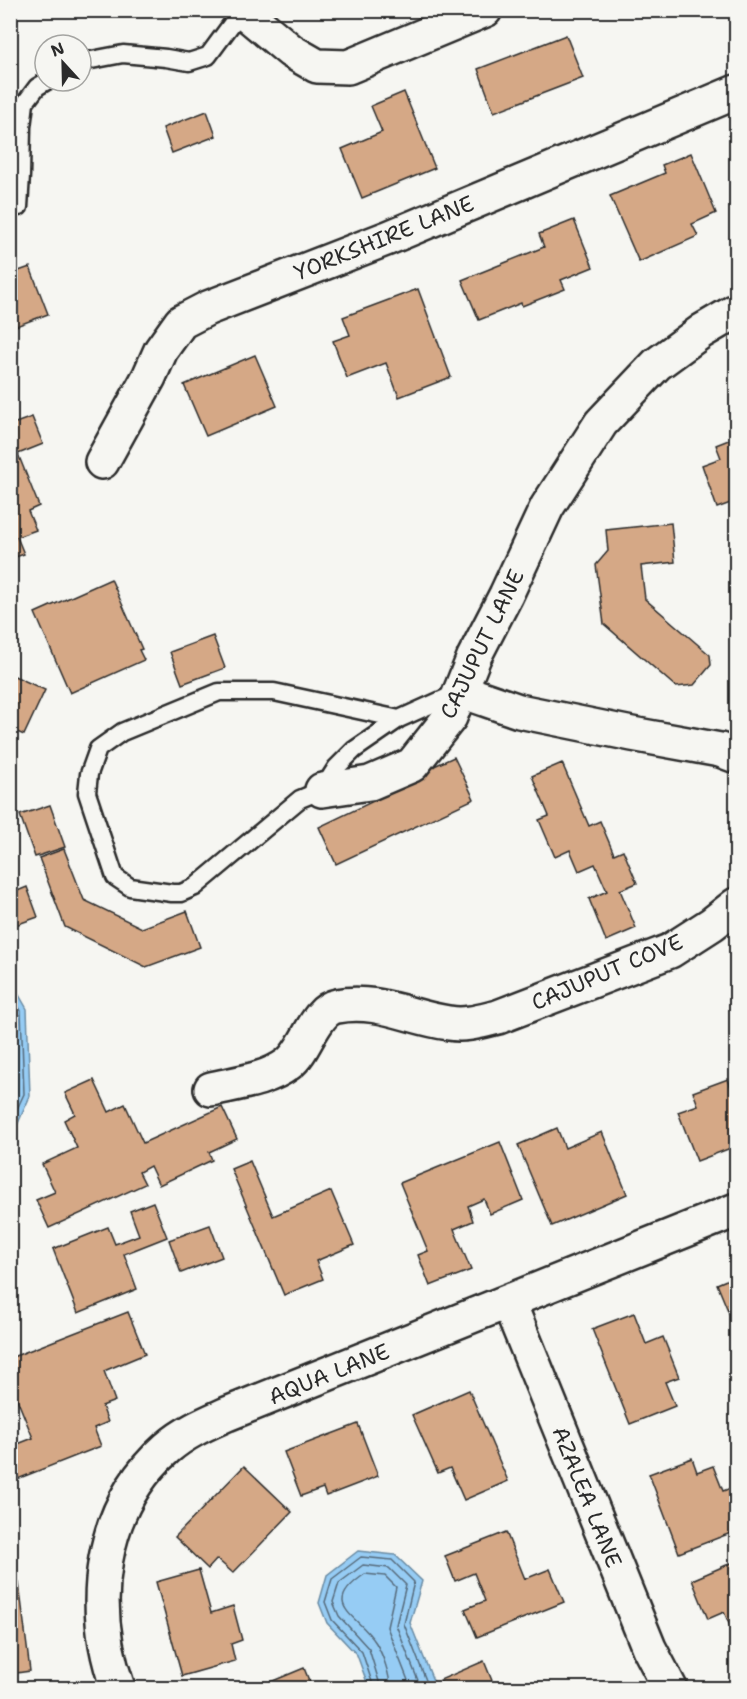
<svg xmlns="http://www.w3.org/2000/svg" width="747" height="1699" viewBox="0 0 747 1699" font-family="'Shantell Sans',sans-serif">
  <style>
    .water { fill: #96ccf4; stroke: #6b8ca4; stroke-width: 1.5 }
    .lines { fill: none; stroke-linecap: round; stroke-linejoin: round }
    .shore { stroke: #566b7b; stroke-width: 1.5 }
    .building { fill: #d5a886; stroke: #2b2b2b; stroke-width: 1.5 }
    .service-casing { stroke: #2b2b2b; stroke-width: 21 }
    .minor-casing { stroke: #2b2b2b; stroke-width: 38 }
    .service { stroke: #f6f6f2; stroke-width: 16 }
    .minor { stroke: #f6f6f2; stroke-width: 33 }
    .labels { text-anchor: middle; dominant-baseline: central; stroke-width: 4.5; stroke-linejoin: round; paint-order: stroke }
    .street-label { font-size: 22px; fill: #2b2b2b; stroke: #f6f6f2 }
  </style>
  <rect width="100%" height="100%" fill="#f6f6f2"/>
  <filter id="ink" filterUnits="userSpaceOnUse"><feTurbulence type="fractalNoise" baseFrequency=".0167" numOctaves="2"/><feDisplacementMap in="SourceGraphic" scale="12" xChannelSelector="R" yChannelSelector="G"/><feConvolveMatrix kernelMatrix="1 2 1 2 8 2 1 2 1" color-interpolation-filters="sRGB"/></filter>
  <g filter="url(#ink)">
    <g class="water">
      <path d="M11 981 27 1009 30 1096 11 1139Z"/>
      <path d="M358 1551 395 1555 422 1581 410 1623 436 1688H369L357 1655 327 1623 319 1603 327 1575Z"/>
    </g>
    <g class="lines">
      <g class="shore">
        <path d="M10 993 21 1011 24 1094 10 1124"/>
        <path d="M10 1007 14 1014 16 1093 10 1106"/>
        <path d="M374 1688 362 1652 332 1620 325 1602 332 1579 361 1557 392 1560 414 1582 404 1624 429 1688"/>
        <path d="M381 1688 369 1649 339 1616 333 1602 339 1583 363 1565 389 1568 406 1585 396 1625 421 1688"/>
        <path d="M390 1688C390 1675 383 1655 376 1643 358 1614 318 1606 365 1574L385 1576 396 1587 387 1627 411 1688"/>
      </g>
    </g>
    <g class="building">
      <path d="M566 35 583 78 494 112 478 69Z"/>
      <path d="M404 92 435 168 362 198 342 149 382 132 371 106Z"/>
      <path d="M207 111 216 136 172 153 163 128Z"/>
      <path d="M691 153 716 213 692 224 698 236 639 262 610 196 665 173 662 165Z"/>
      <path d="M574 220 593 267 561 280 565 289 522 306 521 303 479 320 462 280 544 247 539 234Z"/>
      <path d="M30 267 48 314 11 328 10 274Z"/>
      <path d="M418 289 451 377 399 397 386 363 347 378 333 341 350 335 343 317Z"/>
      <path d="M255 355 277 406 206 436 184 385Z"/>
      <path d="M32 417 43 444 18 454 39 506 28 511 36 530 17 537 24 554 10 559V425Z"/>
      <path d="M736 437V501L717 508 702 465 721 458 716 445Z"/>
      <path d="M671 523 675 562 641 566 645 599 710 655 711 665 694 685 676 687 604 624 596 565 608 551 606 530Z"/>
      <path d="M111 579 142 649 139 650 144 660 70 693 35 613Z"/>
      <path d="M213 636 225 668 182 684 170 652Z"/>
      <path d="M10 674 45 690 24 735 10 729Z"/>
      <path d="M454 757 474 799 336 864 319 827 380 798 374 786 397 783Z"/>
      <path d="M562 763 589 826 600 821 614 854 623 850 637 883 620 890 636 928 606 941 589 899 607 891 595 864 579 871 570 850 555 857 539 820 549 816 532 776Z"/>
      <path d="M50 805 65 847 35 857 20 815Z"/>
      <path d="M64 849 84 900 142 928 187 911 200 947 146 967 65 927 39 858Z"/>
      <path d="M27 887 38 917 10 927V894Z"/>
      <path d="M728 1079 736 1102V1146L697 1161 678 1112 698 1105 693 1092Z"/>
      <path d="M94 1080 109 1112 125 1104 143 1143 222 1107 237 1139 209 1152 212 1160 159 1185 150 1166 139 1172 145 1184 49 1228 36 1200 55 1192 42 1164 77 1148 64 1120 75 1114 65 1093Z"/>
      <path d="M557 1128 565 1148 602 1132 627 1194 552 1226 518 1145Z"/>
      <path d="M500 1142 523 1200 490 1214 484 1199 468 1206 473 1221 454 1229 471 1270 430 1286 418 1255 428 1251 400 1183Z"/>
      <path d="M250 1161 273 1216 331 1191 354 1245 316 1261 323 1279 284 1295 231 1169Z"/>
      <path d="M153 1202 167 1237 124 1254 137 1289 78 1313 53 1249 108 1227 115 1244 139 1235 130 1211Z"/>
      <path d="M210 1225 222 1257 181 1273 169 1240Z"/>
      <path d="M736 1276V1324L734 1325 717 1284Z"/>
      <path d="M128 1312 145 1354 104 1371 115 1401 102 1406 108 1422 94 1428 101 1446 10 1482V1447L33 1438 10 1382V1374L16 1372 10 1358Z"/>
      <path d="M634 1313 646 1344 663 1337 679 1377 665 1382 675 1406 630 1424 592 1329Z"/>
      <path d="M469 1390 508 1481 464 1500 450 1468 438 1473 412 1415Z"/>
      <path d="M358 1424 378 1476 326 1496 323 1488 301 1496 284 1452Z"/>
      <path d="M692 1458 697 1472 713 1466 723 1491 736 1486V1531L679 1553 649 1474Z"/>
      <path d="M244 1466 292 1512 233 1573 217 1559 208 1569 175 1537Z"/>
      <path d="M506 1532 525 1579 550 1569 564 1602 477 1637 465 1609 485 1601 474 1573 455 1581 445 1556Z"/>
      <path d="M10 1544 15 1584 19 1583 30 1671 10 1674Z"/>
      <path d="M736 1561V1640L724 1612 708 1619 692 1580Z"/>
      <path d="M199 1570 211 1613 233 1606 242 1640 231 1644 235 1661 182 1676 156 1582Z"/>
      <path d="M484 1661 495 1688H444L440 1680Z"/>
      <path d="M304 1668 312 1688H256Z"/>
    </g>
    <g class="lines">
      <defs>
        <g id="service">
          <path d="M81 62 123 54 166 58 189 62 208 56 242 10"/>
          <path d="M19 207 21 175 22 127 25 103 37 87 47 81"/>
          <path d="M399 719 354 750 336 768 322 790 300 799 195 887 181 893H172L130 887 115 877 87 793 89 774 98 749 122 732 219 692H274L399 719 459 692"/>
        </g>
        <g id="minor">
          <path d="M242 10 291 51 317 66 348 67 485 10"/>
          <path d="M102 462 149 377 161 350 181 322 208 308 388 238 736 92"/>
          <path d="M461 691 519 711 632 734 720 750 736 756"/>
          <path d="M322 790 370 783 412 765 450 717 474 657 506 595 547 507 601 423 657 364 702 331 736 311"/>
          <path d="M211 1089C237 1083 267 1080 288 1064 307 1050 314 1010 337 1006 377 998 411 1018 449 1023 466 1026 481 1021 498 1017L670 951 712 924 736 905"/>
          <path d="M509 1303 649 1648 670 1688"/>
          <path d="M118 1688C88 1606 99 1508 167 1448 185 1432 207 1423 227 1414L736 1210"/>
        </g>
      </defs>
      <use href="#service" class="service-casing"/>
      <use href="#minor" class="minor-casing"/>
      <use href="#service" class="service"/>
      <use href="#minor" class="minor"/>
    </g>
  </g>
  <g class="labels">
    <g class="street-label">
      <text transform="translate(384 238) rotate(-22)">YORKSHIRE LANE</text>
      <text transform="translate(482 644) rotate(-64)">CAJUPUT LANE</text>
      <text transform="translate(607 972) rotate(-23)">CAJUPUT COVE</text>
      <text transform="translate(329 1374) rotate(-22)">AQUA LANE</text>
      <text transform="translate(587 1497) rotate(68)">AZALEA LANE</text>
    </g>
  </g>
  <rect width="747" height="1699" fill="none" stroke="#f6f6f2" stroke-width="36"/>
  <rect x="18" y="18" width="711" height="1663" fill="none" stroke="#2b2b2b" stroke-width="2" filter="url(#ink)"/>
  <g transform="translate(63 63) rotate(338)"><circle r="28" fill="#f6f6f2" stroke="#a5a5a2" stroke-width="1.5"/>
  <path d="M0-4.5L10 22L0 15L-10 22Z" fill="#2b2b2b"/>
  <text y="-9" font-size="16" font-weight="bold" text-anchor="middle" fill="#2b2b2b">N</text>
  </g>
</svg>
